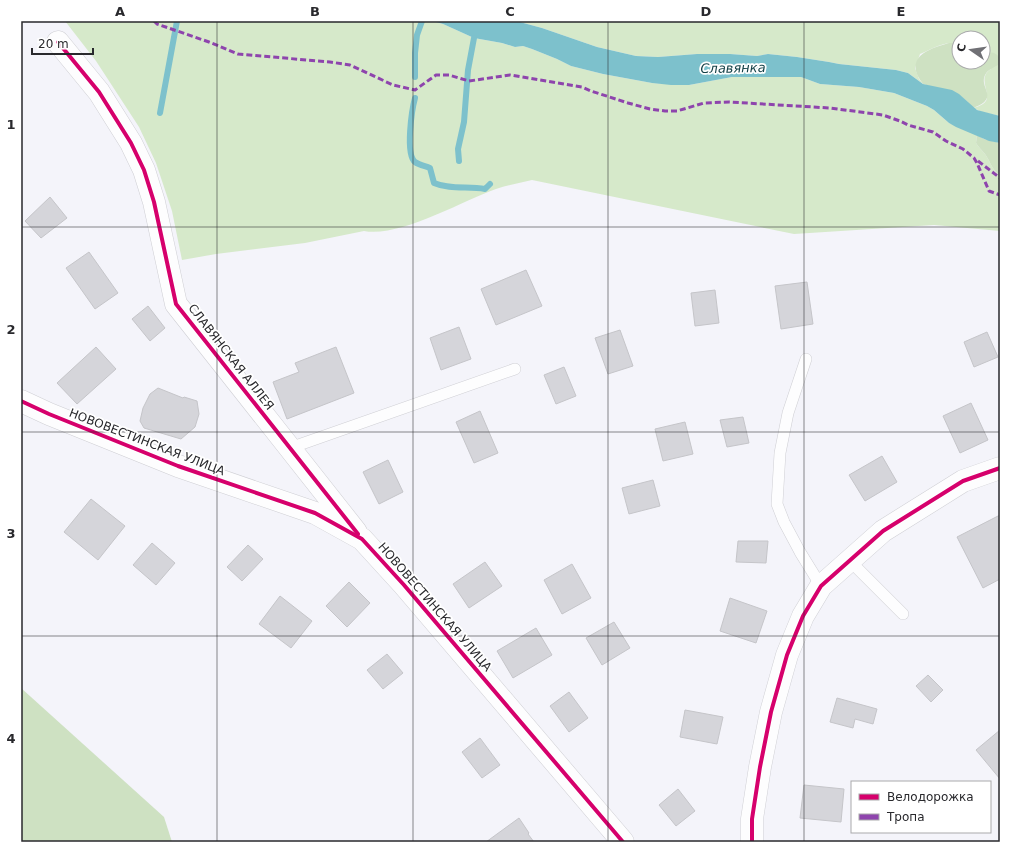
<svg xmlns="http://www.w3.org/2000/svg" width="1021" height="863" viewBox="0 0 1021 863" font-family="'DejaVu Sans',sans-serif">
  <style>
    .green { fill: #d6e9ca }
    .forest { fill: #cee1c2 }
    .water { fill: #7dc1cc }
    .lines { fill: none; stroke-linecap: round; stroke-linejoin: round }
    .stream { stroke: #7dc1cc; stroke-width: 6 }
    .building { fill: #d5d5da; stroke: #c5c5c9 }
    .service-casing { stroke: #cfcfd4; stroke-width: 12 }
    .minor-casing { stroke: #cfcfd4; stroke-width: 23 }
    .service { stroke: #fdfdfe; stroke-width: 11 }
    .minor { stroke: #fdfdfe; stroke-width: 22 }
    .quiet { stroke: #8e44ad; stroke-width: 3; stroke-dasharray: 6 3; stroke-linecap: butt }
    .cycleway-casing { stroke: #fff; stroke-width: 6 }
    .cycleway { stroke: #d6006c; stroke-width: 4 }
    .grid { fill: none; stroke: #29292d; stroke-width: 1; stroke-opacity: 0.55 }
    .labels { text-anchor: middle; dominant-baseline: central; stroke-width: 3.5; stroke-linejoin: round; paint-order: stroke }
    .street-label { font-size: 12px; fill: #29292d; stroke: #fff }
    .water-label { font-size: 13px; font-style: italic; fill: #144147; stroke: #fff }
    .neatline { fill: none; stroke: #29292d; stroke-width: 1.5 }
    .grid-label { font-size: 13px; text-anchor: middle; font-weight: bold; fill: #29292d }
  </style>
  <rect width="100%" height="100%" fill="#f4f4fa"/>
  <g class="green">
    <path d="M65 21H432L443 24 474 38 502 43 515 47 523 46 532 49 557 59 571 66 603 74 652 83 689 85 732 77H801L820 84 859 87 894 93 927 106 934 110 949 123 977 135 976 143C978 147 982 150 985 154 990 161 992 170 1000 176V231L934 225 794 234 532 180C520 183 508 185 496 189 462 201 399 238 364 231L305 243 216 254 182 260 172 211 156 163 139 127 96 61Z"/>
    <path d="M516 21H1000V116L982 112 973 108C976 107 980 106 983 104 995 96 975 79 991 69L990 52 983 54V38H959V45C946 39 932 49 920 54L915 68 919 79 923 84 908 73 896 70 839 64 829 62 797 57 768 54 757 56 730 54H697L658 57 636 56 597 47 542 28Z"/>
  </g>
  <g class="forest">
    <path d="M949 43H954L959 45V62H983V54C990 53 993 50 999 57L998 65C994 67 990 69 987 72 975 87 1003 97 973 108 956 87 946 92 923 84 903 58 927 49 949 43Z"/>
    <path d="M977 135 984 139 1000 143V176C992 170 990 161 985 154 982 150 978 147 976 143Z"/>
    <path d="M21 688 164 817 172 842H21Z"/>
  </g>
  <path class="water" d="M432 21H516L542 28 597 47 636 56 658 57 697 54H730L757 56 768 54 797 57 829 62 839 64 896 70 908 73 923 84 952 90 959 94 977 110 1000 116V143L989 141 956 127 949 123 934 110 927 106 894 93 859 87 820 84 801 77H732L689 85H671L652 83 603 74 571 66 557 59 532 49 523 46 515 47 502 43 474 38 443 24Z"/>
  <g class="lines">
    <g class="stream">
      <path d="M415 77V53L417 35 422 21"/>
      <path d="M415 98C412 109 405 154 415 162 419 165 425 166 430 168L434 183C450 190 468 186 485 189L490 184"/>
      <path d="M160 113 177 21"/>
      <path d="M459 161 458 149 464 122 468 70 474 38"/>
    </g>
  </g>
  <g class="building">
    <path d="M50 197 67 218 41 238 25 221Z"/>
    <path d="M89 252 118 293 95 309 66 268Z"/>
    <path d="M526 270 542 306 496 325 481 289Z"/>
    <path d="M807 282 813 324 781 329 775 286Z"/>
    <path d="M715 290 719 323 695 326 691 293Z"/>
    <path d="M148 306 165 328 150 341 132 319Z"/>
    <path d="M459 327 471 359 441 370 430 338Z"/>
    <path d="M620 330 633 366 608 374 595 338Z"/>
    <path d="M987 332 998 357 974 367 964 342Z"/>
    <path d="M96 347 116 369 77 404 57 383Z"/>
    <path d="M336 347 354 393 287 419 273 382 299 372 295 363Z"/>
    <path d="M564 367 576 396 556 404 544 375Z"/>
    <path d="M158 388 183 398 184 397 197 401 199 414 195 427 181 439 144 428 140 421 143 408 150 394Z"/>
    <path d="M971 403 988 440 960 453 943 416Z"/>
    <path d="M480 411 498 453 474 463 456 422Z"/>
    <path d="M743 417 749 443 727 447 720 420Z"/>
    <path d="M685 422 693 454 663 461 655 429Z"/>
    <path d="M882 456 897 482 865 501 849 475Z"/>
    <path d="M388 460 403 492 379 504 363 472Z"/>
    <path d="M653 480 660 506 629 514 622 488Z"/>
    <path d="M91 499 125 526 98 560 64 532Z"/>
    <path d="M1000 515V579L983 588 957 537Z"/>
    <path d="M738 541H768L766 563 736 562Z"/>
    <path d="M152 543 175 563 156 585 133 565Z"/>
    <path d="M248 545 263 559 242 581 227 567Z"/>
    <path d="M485 562 502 586 469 608 453 584Z"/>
    <path d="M572 564 591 598 562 614 544 580Z"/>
    <path d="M349 582 370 603 347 627 326 606Z"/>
    <path d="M280 596 312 621 291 648 259 624Z"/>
    <path d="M730 598 767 611 756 643 720 631Z"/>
    <path d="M614 622 630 648 602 665 586 638Z"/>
    <path d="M536 628 552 655 513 678 497 651Z"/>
    <path d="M387 654 403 673 383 689 367 670Z"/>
    <path d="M928 675 943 690 931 702 916 686Z"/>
    <path d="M569 692 588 718 569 732 550 706Z"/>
    <path d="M837 698 877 709 873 724 855 719 853 728 830 722Z"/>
    <path d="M685 710 723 717 717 744 680 737Z"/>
    <path d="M1000 730V779L976 750Z"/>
    <path d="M480 738 500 765 482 778 462 752Z"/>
    <path d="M804 785 844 789 841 822 800 818Z"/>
    <path d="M678 789 695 811 676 826 659 805Z"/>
    <path d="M519 818 529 833 528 834 534 842H486Z"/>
  </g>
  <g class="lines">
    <defs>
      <g id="service">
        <path d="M806 359 788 413 780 453 777 504 784 522 800 552 821 586"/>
        <path d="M290 448 515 369"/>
        <path d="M849 560 903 614"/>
      </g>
      <g id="minor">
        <path d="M58 42 99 92 131 143 144 170 154 202 176 304 356 532"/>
        <path d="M21 401 49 414 178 466 315 513 362 539 404 585 623 842"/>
        <path d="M752 842V819L760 767 771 712 787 655 803 616 821 586 883 531 963 481 1000 468"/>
      </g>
    </defs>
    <use href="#service" class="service-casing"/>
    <use href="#minor" class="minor-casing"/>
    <use href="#service" class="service"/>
    <use href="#minor" class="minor"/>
    <g class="quiet">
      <path d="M154 21 157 24 209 42 238 54 330 62 350 65 393 85 415 90 436 75H449L469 81 510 75 582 87 591 91 628 103 650 109 665 111H677L704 103 729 102 830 108 883 115 900 121 908 125 933 132 946 141 963 149 974 158 977 163 989 191 1000 195"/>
      <path d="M978 161 1000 178"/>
    </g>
    <defs>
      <g id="cycleway">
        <path d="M58 42 99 92 131 143 144 170 154 202 176 304 358 534"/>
        <path d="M21 401 49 414 178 466 315 513 362 539 404 585 623 842"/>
        <path d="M752 842V819L760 767 771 712 787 655 803 616 821 586 883 531 963 481 1000 468"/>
      </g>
    </defs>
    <use href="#cycleway" class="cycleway-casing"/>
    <use href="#cycleway" class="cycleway"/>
  </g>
  <path class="grid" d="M217 21V842M413 21V842M608 21V842M804 21V842M21 227H1000M21 432H1000M21 636H1000"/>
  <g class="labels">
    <g class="street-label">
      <text transform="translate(231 357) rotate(52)">СЛАВЯНСКАЯ АЛЛЕЯ</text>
      <text transform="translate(147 442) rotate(21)">НОВОВЕСТИНСКАЯ УЛИЦА</text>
      <text transform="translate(435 607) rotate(49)">НОВОВЕСТИНСКАЯ УЛИЦА</text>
    </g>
    <g class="water-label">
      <text transform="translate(733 68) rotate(-1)">Славянка</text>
    </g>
  </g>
  <rect width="1021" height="863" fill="none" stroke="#ffffff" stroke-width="44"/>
  <rect x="851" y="781" width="140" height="52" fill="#ffffff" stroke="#a9a9ab"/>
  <rect x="859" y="794" width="20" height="6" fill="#d6006c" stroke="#a9a9ab"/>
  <text x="887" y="801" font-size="12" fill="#29292d">Велодорожка</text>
  <rect x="859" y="814" width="20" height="6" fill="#8e44ad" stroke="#a9a9ab"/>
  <text x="887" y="821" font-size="12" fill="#29292d">Тропа</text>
  <g transform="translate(971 50) rotate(283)"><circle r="19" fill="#ffffff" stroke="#a9a9ab"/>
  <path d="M0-3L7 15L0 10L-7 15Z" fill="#707075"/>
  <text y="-6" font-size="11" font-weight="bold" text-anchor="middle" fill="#29292d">С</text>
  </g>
  <path d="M32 48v6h61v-6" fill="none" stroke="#29292d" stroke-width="2"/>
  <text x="38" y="48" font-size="12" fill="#29292d" stroke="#ffffff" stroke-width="3" paint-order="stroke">20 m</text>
  <rect x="22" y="22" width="977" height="819" class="neatline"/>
  <g class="grid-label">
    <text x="120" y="16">A</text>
    <text x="315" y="16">B</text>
    <text x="510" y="16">C</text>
    <text x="706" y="16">D</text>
    <text x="901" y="16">E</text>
    <text x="11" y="129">1</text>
    <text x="11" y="334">2</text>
    <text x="11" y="538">3</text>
    <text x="11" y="743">4</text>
  </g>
</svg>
